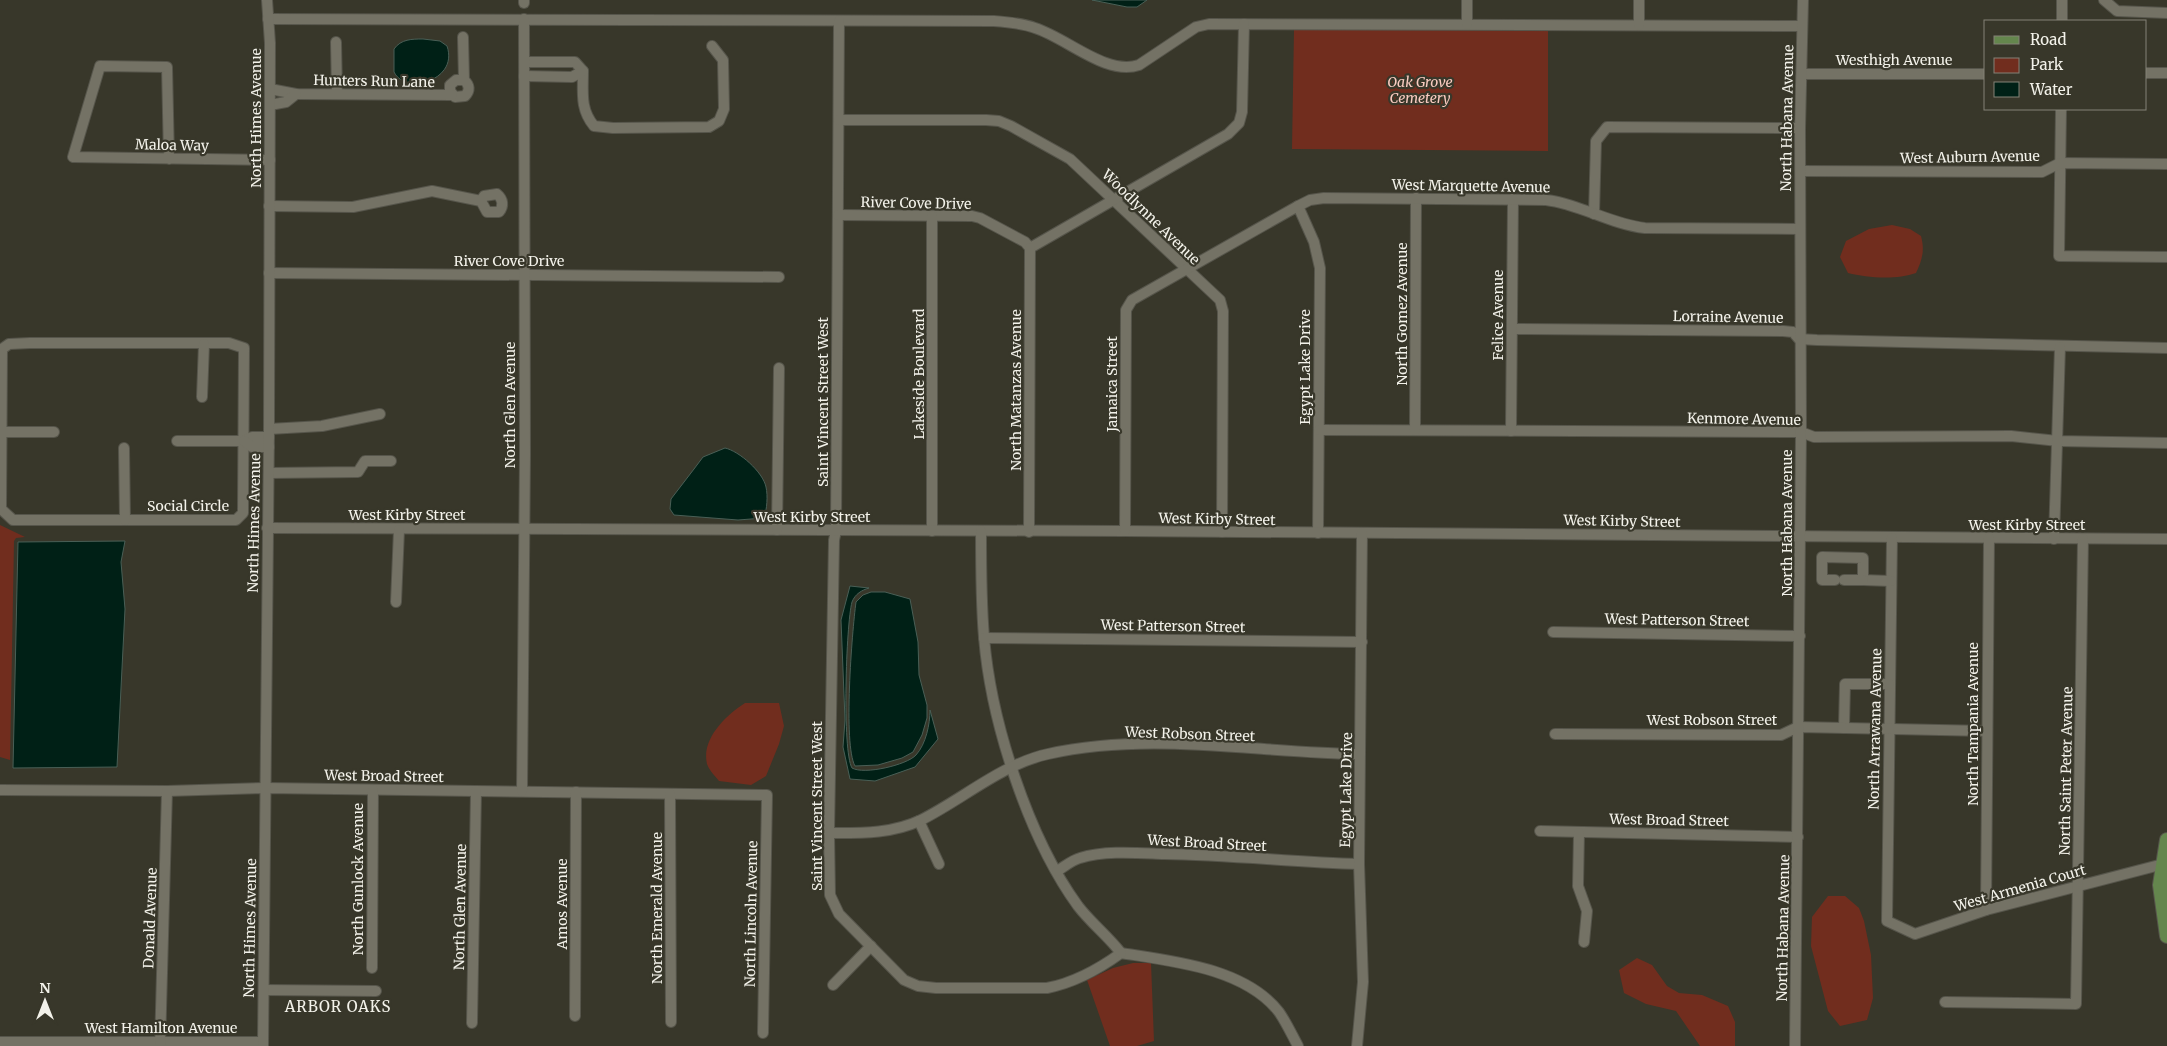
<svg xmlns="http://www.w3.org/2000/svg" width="2167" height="1046" viewBox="0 0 2167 1046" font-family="Merriweather,serif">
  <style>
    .green { fill: #712d1e }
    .water { fill: #002016; stroke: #495f56 }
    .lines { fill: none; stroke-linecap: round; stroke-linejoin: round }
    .minor-casing { stroke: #56554b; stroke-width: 12 }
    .major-casing { stroke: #56554b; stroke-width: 16 }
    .minor { stroke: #747265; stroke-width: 10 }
    .major { stroke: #64864d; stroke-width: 14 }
    .labels { text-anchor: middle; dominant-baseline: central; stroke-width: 4.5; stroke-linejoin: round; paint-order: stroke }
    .street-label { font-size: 14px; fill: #f3f2ea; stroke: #38372a }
    .park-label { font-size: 14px; font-style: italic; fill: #faccc1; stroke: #38372a }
    .neighbourhood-label { font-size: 15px; letter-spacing: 1px; fill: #f3f2ea; stroke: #38372a }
  </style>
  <rect width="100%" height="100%" fill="#38372a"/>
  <g class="green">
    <path d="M1548 29V151L1292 149 1294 30Z"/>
    <path d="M1892 225 1910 229 1921 236C1925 251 1922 260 1916 273 1897 280 1867 278 1848 273L1840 257 1846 241 1869 229Z"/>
    <path d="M0 525 25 537 16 538 14 541 10 760 0 757Z"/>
    <path d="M745 703H779L784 726 779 744 766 776 751 785 719 781C715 776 709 770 707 764 701 739 726 715 745 703Z"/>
    <path d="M1828 896H1845L1859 908 1864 921 1871 955 1873 998 1867 1020 1840 1026 1828 1011 1811 946 1812 917Z"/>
    <path d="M1637 958 1652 965 1667 986 1679 993 1702 995 1728 1006 1735 1022V1046H1700L1676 1011 1646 1004 1624 993 1619 970Z"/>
    <path d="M1133 963H1151L1154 1041 1137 1046H1110L1087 980 1113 968Z"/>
  </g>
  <g class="water">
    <path d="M1092 0H1147L1137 7H1127Z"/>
    <path d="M423 39 440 41 447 46C459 81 405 95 394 72V49C401 39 412 39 423 39Z"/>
    <path d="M725 448C739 451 763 472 766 487 768 496 767 509 764 518L738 520 674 515 670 509 671 499 694 469 703 457Z"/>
    <path d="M125 541 121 562 125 609 117 767 13 768 18 542Z"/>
    <path d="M850 586 869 588C862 590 855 594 852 602 846 624 842 751 852 768 864 775 907 765 916 755 926 744 930 724 930 710L938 739 915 767 875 781 850 779 843 747 845 720 841 620Z"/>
    <path d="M871 592H885L910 599 918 642 919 675 927 705V718L922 735 913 752 902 758 878 765 855 766C843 744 852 632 856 602L863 595Z"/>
  </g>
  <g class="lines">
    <defs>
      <g id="minor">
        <path d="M524 0V3"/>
        <path d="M2104 0 2117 11 2167 13"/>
        <path d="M268 19 993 21C1007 22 1022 23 1035 28 1067 38 1106 76 1139 65L1196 27 1209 24 1802 26"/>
        <path d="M839 21 836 531 834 540 829 833 830 895 839 914 904 980 918 986 936 988H1047C1073 983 1099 969 1121 953 1172 961 1245 968 1279 1012 1286 1022 1292 1035 1298 1046"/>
        <path d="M2062 21V0"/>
        <path d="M1467 24V0"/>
        <path d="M1639 25V0"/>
        <path d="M463 37 464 80C470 85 470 91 465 96L455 97 450 91V85L456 80H464"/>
        <path d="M336 42 337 93"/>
        <path d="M583 71C583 93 580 109 594 126L613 128 709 127 719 121 724 109 723 60 712 46"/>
        <path d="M2146 73H2167"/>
        <path d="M1802 74H1986"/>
        <path d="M524 76 572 77 583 71 575 62H525"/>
        <path d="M270 89 296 94 452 95"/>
        <path d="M270 105 286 102 296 94"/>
        <path d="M2061 109 2059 256 2167 257"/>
        <path d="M839 120H986L999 121 1011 126 1070 159 1220 300 1223 311 1222 532"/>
        <path d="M169 159 167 67 100 66 73 157 270 160"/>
        <path d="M1801 171 2042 172 2060 163 2167 164"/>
        <path d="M269 206 353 207 432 191 481 201 484 196 497 194C503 199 504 206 499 212H487L481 201"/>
        <path d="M1298 206 1314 242 1320 268 1318 533"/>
        <path d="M1594 214 1596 141 1607 127 1800 128"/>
        <path d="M838 215 972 216 980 218 1025 242 1030 248 1228 134 1239 123 1242 112 1244 24"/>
        <path d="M932 216V531"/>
        <path d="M269 273 779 277"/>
        <path d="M1512 329 1783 331 1793 332 1799 339 1817 340 2167 348"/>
        <path d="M30 343H229L244 348 243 513 236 520H13L1 509 2 349 9 344Z"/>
        <path d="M202 397 204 344"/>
        <path d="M269 429 322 426 380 414"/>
        <path d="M1319 430 1801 432 1814 437 2011 436 2058 441 2167 443"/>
        <path d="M1415 430 1416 198"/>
        <path d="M1511 431 1513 199"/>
        <path d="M1 432H54"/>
        <path d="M177 441H244L252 437H269"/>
        <path d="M244 441 252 447H269"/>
        <path d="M124 448 125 520"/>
        <path d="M269 473 358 472 365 461H391"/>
        <path d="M267 528 1125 531 2167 539"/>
        <path d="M777 530 779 368"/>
        <path d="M981 531C981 567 981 602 984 637 991 722 1028 837 1078 906 1091 923 1108 936 1121 953"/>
        <path d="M1125 531 1126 310 1132 300 1298 206 1310 200 1324 198 1546 200C1580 204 1610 224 1645 228L1800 229"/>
        <path d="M1029 532 1030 248"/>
        <path d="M1892 538 1887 921 1915 934 1986 910 2167 863"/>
        <path d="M2054 539 2060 347"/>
        <path d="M1835 580H1822V557L1863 558V580L1891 581"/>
        <path d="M1844 580H1863"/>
        <path d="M396 602 399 530"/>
        <path d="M1553 632 1800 636"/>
        <path d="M984 638 1362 642"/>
        <path d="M1844 728 1845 684H1889"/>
        <path d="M1555 734 1781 735 1798 727 1987 731"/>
        <path d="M0 790 167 791 266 788 767 795 763 1033"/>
        <path d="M522 791 525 454 524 19"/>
        <path d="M670 794 671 1022"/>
        <path d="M919 821 939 864"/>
        <path d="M1540 831 1798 837"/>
        <path d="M829 833C860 833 892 834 921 820 963 799 1002 764 1048 754 1151 731 1257 753 1360 754"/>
        <path d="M1579 833 1578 886 1587 911 1584 942"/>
        <path d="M1057 871C1064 867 1072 860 1080 858 1106 850 1138 853 1164 854 1229 855 1294 862 1359 864"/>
        <path d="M1986 910 1989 538"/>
        <path d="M372 968 373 790"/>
        <path d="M833 985 871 946"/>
        <path d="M264 990 376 991"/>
        <path d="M1945 1002 2076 1004 2083 539"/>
        <path d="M575 1016 576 792"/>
        <path d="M472 1023 476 791"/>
        <path d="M0 1042H263"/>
        <path d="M160 1046 167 791"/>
        <path d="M263 1046 269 429 270 43 267 0"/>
        <path d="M1357 1046 1363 982 1359 864 1362 533"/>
        <path d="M1795 1046 1801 432 1800 128 1803 0"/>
      </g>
      <path id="major" d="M2167 840 2160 885 2167 936"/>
    </defs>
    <use href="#minor" class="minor-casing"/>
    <use href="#major" class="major-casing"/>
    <use href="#minor" class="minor"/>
    <use href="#major" class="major"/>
  </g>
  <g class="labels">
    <g class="street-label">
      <text x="1894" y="60">Westhigh Avenue</text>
      <text transform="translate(374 81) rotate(1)">Hunters Run Lane</text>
      <text transform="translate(256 118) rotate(-90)">North Himes Avenue</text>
      <text transform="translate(1787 118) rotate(-89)">North Habana Avenue</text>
      <text transform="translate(172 145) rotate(1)">Maloa Way</text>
      <text transform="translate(1970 157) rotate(-1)">West Auburn Avenue</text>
      <text transform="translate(1471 186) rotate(1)">West Marquette Avenue</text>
      <text transform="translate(916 203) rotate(1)">River Cove Drive</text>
      <text transform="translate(1151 217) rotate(44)">Woodlynne Avenue</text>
      <text x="509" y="261">River Cove Drive</text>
      <text transform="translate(1402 314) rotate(-90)">North Gomez Avenue</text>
      <text transform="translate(1498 315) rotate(-90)">Felice Avenue</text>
      <text transform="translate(1728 317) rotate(1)">Lorraine Avenue</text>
      <text transform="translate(1305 367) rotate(-90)">Egypt Lake Drive</text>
      <text transform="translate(919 374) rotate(-90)">Lakeside Boulevard</text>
      <text transform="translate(1112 384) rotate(-90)">Jamaica Street</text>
      <text transform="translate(1016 390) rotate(-90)">North Matanzas Avenue</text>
      <text transform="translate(823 402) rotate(-90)">Saint Vincent Street West</text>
      <text transform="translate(510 405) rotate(-90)">North Glen Avenue</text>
      <text transform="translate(1744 419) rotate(1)">Kenmore Avenue</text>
      <text x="188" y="506">Social Circle</text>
      <text x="407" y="515">West Kirby Street</text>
      <text x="812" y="517">West Kirby Street</text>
      <text transform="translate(1217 519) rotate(1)">West Kirby Street</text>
      <text transform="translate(1622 521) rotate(1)">West Kirby Street</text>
      <text transform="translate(254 523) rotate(-89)">North Himes Avenue</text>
      <text transform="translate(1787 523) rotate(-90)">North Habana Avenue</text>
      <text x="2027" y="525">West Kirby Street</text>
      <text transform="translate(1677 620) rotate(1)">West Patterson Street</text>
      <text transform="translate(1173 626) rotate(1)">West Patterson Street</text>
      <text x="1712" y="720">West Robson Street</text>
      <text transform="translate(1973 724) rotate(-90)">North Tampania Avenue</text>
      <text transform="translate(1875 729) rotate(-89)">North Arrawana Avenue</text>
      <text transform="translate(1190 734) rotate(2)">West Robson Street</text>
      <text transform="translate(2066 771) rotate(-89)">North Saint Peter Avenue</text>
      <text transform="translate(384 776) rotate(1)">West Broad Street</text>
      <text transform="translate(1346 790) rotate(-89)">Egypt Lake Drive</text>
      <text transform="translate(817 806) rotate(-90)">Saint Vincent Street West</text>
      <text transform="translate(1669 820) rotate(1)">West Broad Street</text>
      <text transform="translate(1207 843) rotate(3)">West Broad Street</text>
      <text transform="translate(358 879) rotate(-90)">North Gunlock Avenue</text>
      <text transform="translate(2020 888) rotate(-16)">West Armenia Court</text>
      <text transform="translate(562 904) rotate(-90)">Amos Avenue</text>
      <text transform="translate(460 907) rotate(-89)">North Glen Avenue</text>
      <text transform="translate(657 908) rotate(-90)">North Emerald Avenue</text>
      <text transform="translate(751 914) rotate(-89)">North Lincoln Avenue</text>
      <text transform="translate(150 918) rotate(-88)">Donald Avenue</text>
      <text transform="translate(250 928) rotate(-89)">North Himes Avenue</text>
      <text transform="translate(1783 928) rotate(-89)">North Habana Avenue</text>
      <text x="161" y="1028">West Hamilton Avenue</text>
    </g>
    <g class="park-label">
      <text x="1420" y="82">Oak Grove<tspan x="1420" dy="16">Cemetery</tspan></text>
    </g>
    <g class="neighbourhood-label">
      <text x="338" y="1006">ARBOR OAKS</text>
    </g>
  </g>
  <rect x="1984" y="20" width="162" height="90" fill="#38372a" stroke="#838277"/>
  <rect x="1994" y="36" width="25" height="8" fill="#64864d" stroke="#838277"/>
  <text x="2030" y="45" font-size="15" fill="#f3f2ea">Road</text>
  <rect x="1994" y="58" width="25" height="15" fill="#712d1e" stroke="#838277"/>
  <text x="2030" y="70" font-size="15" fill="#f3f2ea">Park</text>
  <rect x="1994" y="82" width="25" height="15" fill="#002016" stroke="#838277"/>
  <text x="2030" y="95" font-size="15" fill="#f3f2ea">Water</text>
  <g transform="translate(45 1001)" stroke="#38372a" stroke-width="4" paint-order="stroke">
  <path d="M0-4L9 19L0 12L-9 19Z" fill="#f3f2ea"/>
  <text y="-8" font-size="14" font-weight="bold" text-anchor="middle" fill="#f3f2ea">N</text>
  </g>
</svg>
